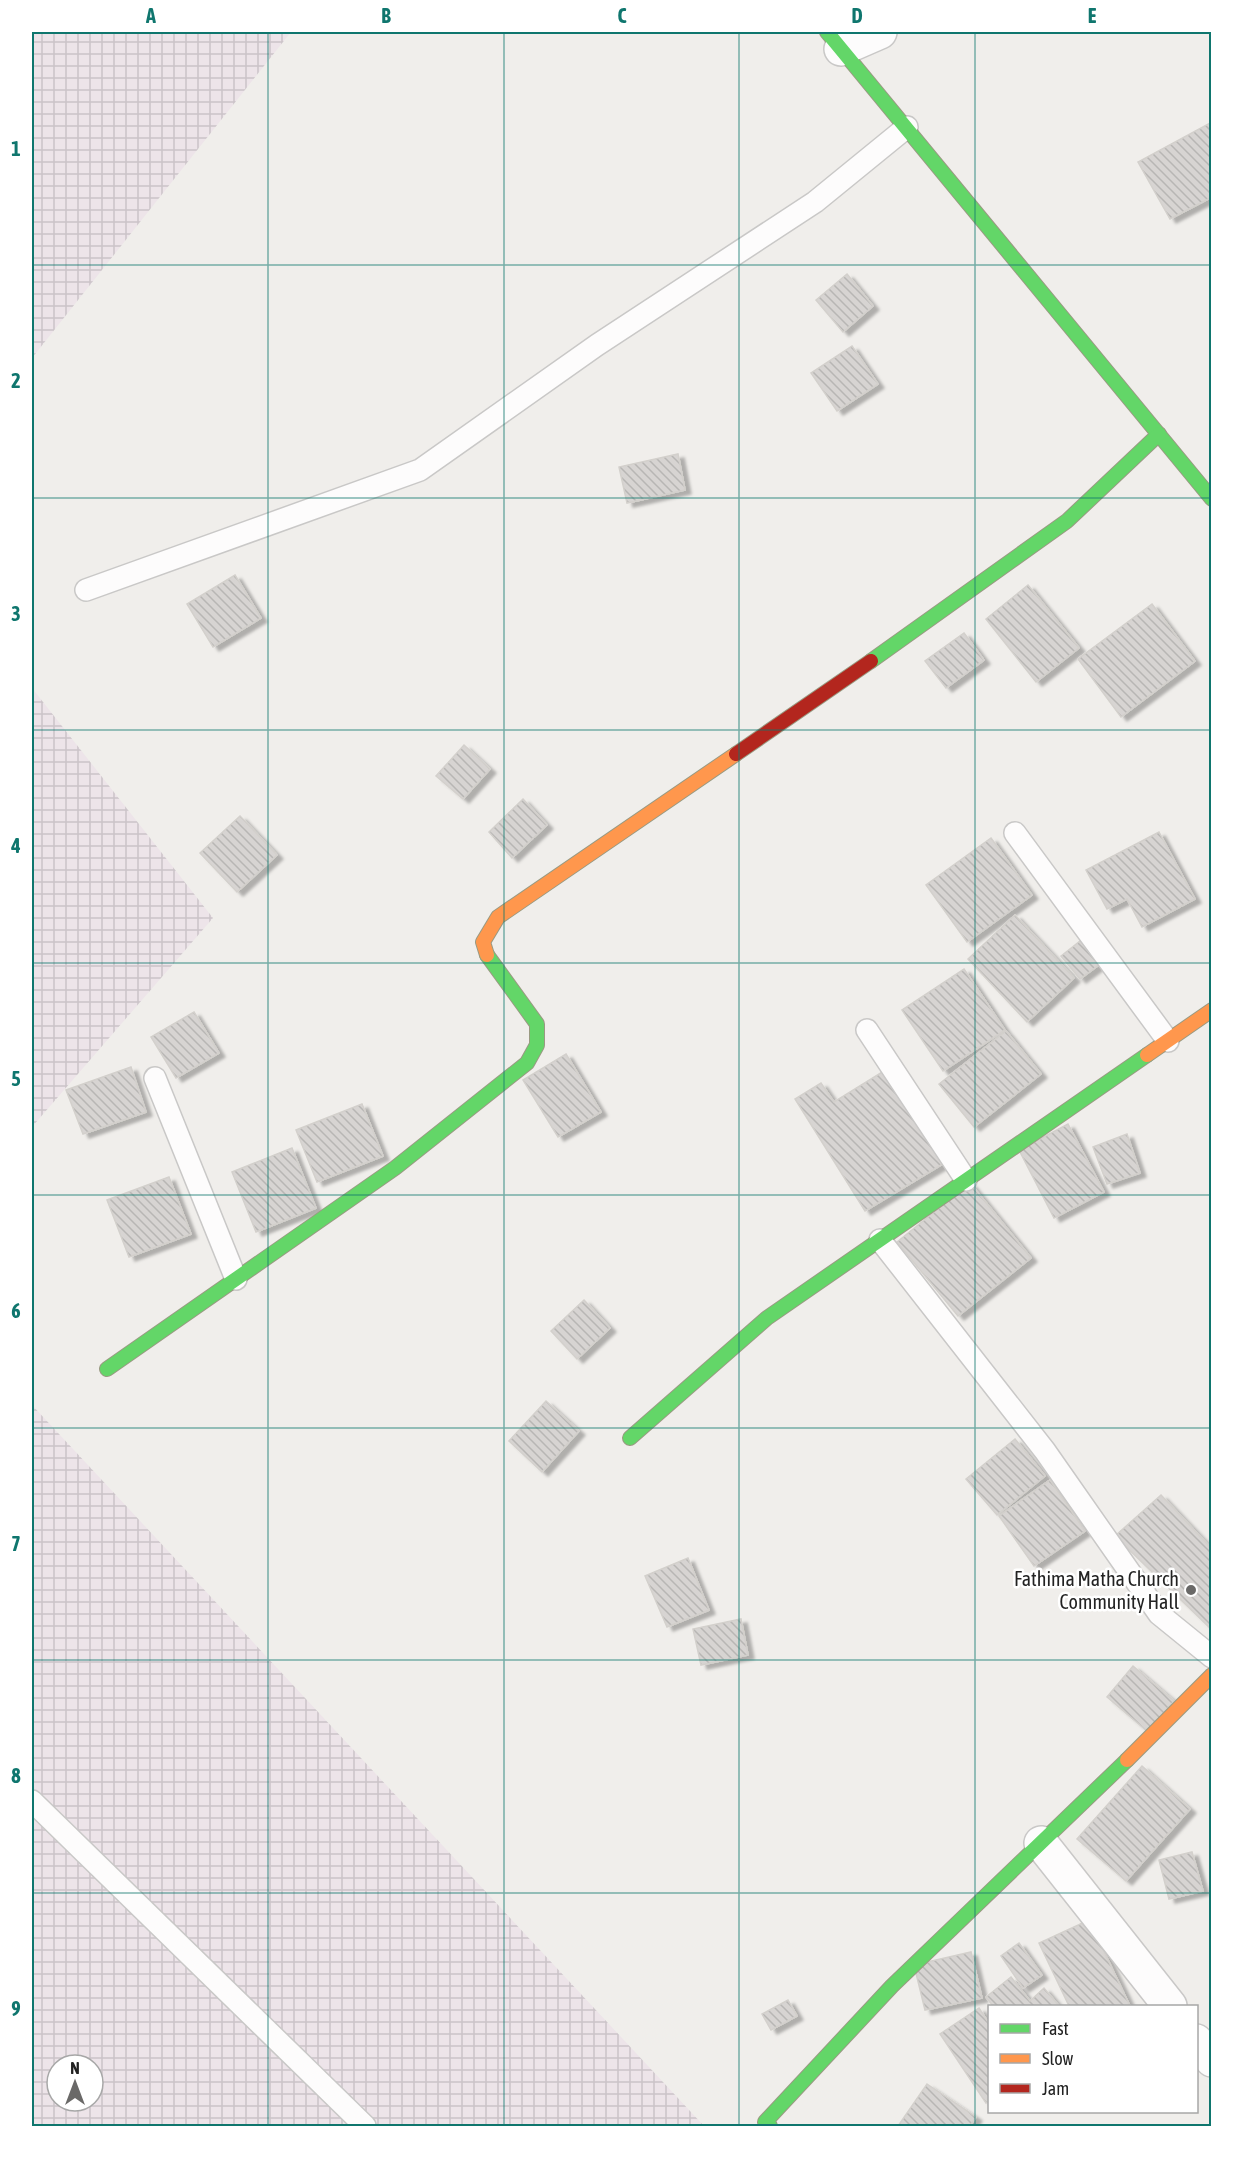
<svg xmlns="http://www.w3.org/2000/svg" width="1243" height="2158" viewBox="0 0 1243 2158" font-family="'Asap Condensed',sans-serif">
  <style>
    .industrial { fill: url(#industrial-grid); fill-rule: evenodd }
    .building { fill: url(#building-back-hatch); stroke: #d3d0cc; stroke-width: 1.5; filter: url(#shadow) }
    .lines { fill: none; stroke-linecap: round; stroke-linejoin: round }
    .lane-casing { stroke: #c9c8c7; stroke-width: 24 }
    .street-casing { stroke: #c9c8c7; stroke-width: 36 }
    .fast-casing { stroke: #999a82; stroke-width: 16 }
    .slow-casing { stroke: #999a82; stroke-width: 16 }
    .jam-casing { stroke: #999a82; stroke-width: 16 }
    .lane { stroke: #fdfcfc; stroke-width: 21 }
    .street { stroke: #fdfcfc; stroke-width: 33 }
    .fast { stroke: #63d668; stroke-width: 14 }
    .slow { stroke: #ff974d; stroke-width: 14 }
    .jam { stroke: #b3261e; stroke-width: 14 }
    .grid { fill: none; stroke: #0f766e; stroke-width: 1.5; stroke-opacity: 0.55 }
    .poi-dot { fill: #6a6968; stroke: #fff; stroke-width: 2 }
    .labels { text-anchor: middle; dominant-baseline: central; stroke-width: 5; stroke-linejoin: round; paint-order: stroke }
    .poi-label { font-size: 20px; fill: #222; stroke: #fff; text-anchor: end }
    .neatline { fill: none; stroke: #0f766e; stroke-width: 2 }
    .grid-label { font-size: 20px; text-anchor: middle; font-weight: bold; fill: #0f766e }
  </style>
  <defs>
    <pattern id="industrial-grid" width="8" height="8" patternUnits="userSpaceOnUse" patternTransform="scale(1.5)"><rect width="8" height="8" fill="#ede4e9"/><path d="M0 4h8M4 0v8" fill="none" stroke="#cbc3c8"/></pattern>
    <pattern id="building-back-hatch" width="6" height="6" patternUnits="userSpaceOnUse" patternTransform="scale(1.5)"><rect width="6" height="6" fill="#d7d4d2"/><path d="M-1 5l2 2M0 0l6 6M5-1l2 2" fill="none" stroke="#b8b6b4"/></pattern>
    <filter id="shadow"><feDropShadow dx="6" dy="4" stdDeviation="1.5" flood-color="#0004"/></filter>
  </defs>
  <rect width="100%" height="100%" fill="#f0eeeb"/>
  <g class="industrial">
    <path d="M32 32H291L32 358Z"/>
    <path d="M32 688 213 918 32 1127Z"/>
    <path d="M32 1405 704 2126H32ZM57 2065H93V2101H57Z"/>
  </g>
  <g class="building">
    <path d="M1212 122V197L1170 219 1138 162Z"/>
    <path d="M847 274 873 306 843 332 816 300Z"/>
    <path d="M852 346 878 384 837 411 811 373Z"/>
    <path d="M678 454 685 490 627 503 619 467Z"/>
    <path d="M235 575 261 618 213 647 187 604Z"/>
    <path d="M1028 585 1079 648 1036 682 986 619Z"/>
    <path d="M1152 604 1195 661 1121 717 1078 659Z"/>
    <path d="M964 633 984 660 946 688 925 661Z"/>
    <path d="M464 745 490 769 463 799 436 776Z"/>
    <path d="M523 799 547 825 512 858 489 832Z"/>
    <path d="M240 816 277 855 237 892 200 853Z"/>
    <path d="M1159 832 1195 899 1142 927 1127 899 1107 909 1086 870Z"/>
    <path d="M991 838 1032 895 967 942 926 885Z"/>
    <path d="M1015 915 1074 978 1027 1022 968 959Z"/>
    <path d="M1085 937 1104 961 1080 979 1061 956Z"/>
    <path d="M964 969 1005 1030 943 1071 902 1010Z"/>
    <path d="M194 1012 219 1053 176 1078 151 1037Z"/>
    <path d="M1006 1031 1041 1074 974 1127 939 1084Z"/>
    <path d="M566 1054 601 1112 558 1137 523 1080Z"/>
    <path d="M131 1067 146 1112 83 1134 66 1090Z"/>
    <path d="M887 1069 946 1162 865 1211 795 1099 821 1083 834 1102Z"/>
    <path d="M362 1104 383 1156 317 1182 296 1130Z"/>
    <path d="M1068 1124 1104 1192 1054 1218 1019 1150Z"/>
    <path d="M1127 1134 1140 1173 1107 1184 1093 1147Z"/>
    <path d="M292 1148 316 1208 256 1232 232 1172Z"/>
    <path d="M169 1177 191 1234 129 1257 107 1200Z"/>
    <path d="M970 1183 1031 1258 958 1316 897 1242Z"/>
    <path d="M584 1300 610 1328 577 1359 551 1331Z"/>
    <path d="M546 1401 579 1431 542 1472 509 1441Z"/>
    <path d="M1015 1439 1045 1476 997 1515 966 1479Z"/>
    <path d="M1050 1480 1085 1531 1034 1566 999 1516Z"/>
    <path d="M1161 1495 1212 1549V1630L1115 1536Z"/>
    <path d="M688 1558 709 1610 667 1627 645 1576Z"/>
    <path d="M741 1619 748 1655 701 1665 693 1629Z"/>
    <path d="M1133 1666 1174 1701 1148 1732 1107 1697Z"/>
    <path d="M1142 1766 1190 1809 1126 1881 1077 1839Z"/>
    <path d="M1192 1852 1203 1891 1169 1899 1159 1860Z"/>
    <path d="M1089 1920 1130 2006H1069L1039 1943Z"/>
    <path d="M1019 1943 1042 1975 1023 1988 1001 1956Z"/>
    <path d="M971 1952 982 1998 925 2010 914 1965Z"/>
    <path d="M1011 1977 1030 2001 1044 1988 1059 2006H993L986 1997Z"/>
    <path d="M788 2000 797 2016 771 2030 762 2014Z"/>
    <path d="M979 2008 990 2025V2101L986 2103 940 2034Z"/>
    <path d="M927 2084 976 2117 970 2126H898Z"/>
  </g>
  <g class="lines">
    <defs>
      <g id="lane">
        <path d="M86 590 420 470 597 345 815 202 907 127"/>
        <path d="M1015 833 1168 1041"/>
        <path d="M867 1030 966 1180"/>
        <path d="M155 1078 236 1279"/>
        <path d="M880 1240 1045 1451 1159 1614 1212 1657"/>
        <path d="M32 1801 365 2126"/>
      </g>
      <g id="street">
        <path d="M841 49 880 32"/>
        <path d="M1041 1843 1170 2006"/>
        <path d="M1196 2041 1212 2060"/>
      </g>
      <g id="fast">
        <path d="M827 32 1212 499"/>
        <path d="M871 661 1067 521 1159 434"/>
        <path d="M107 1369 395 1168 527 1063 537 1045V1024L487 955"/>
        <path d="M630 1438 767 1318 1147 1055"/>
        <path d="M770 2126 765 2122 892 1986 1127 1760"/>
      </g>
      <g id="slow">
        <path d="M487 955 483 942 498 917 736 754"/>
        <path d="M1147 1055 1212 1010"/>
        <path d="M1127 1760 1212 1675"/>
      </g>
      <path id="jam" d="M736 754 871 661"/>
    </defs>
    <use href="#lane" class="lane-casing"/>
    <use href="#street" class="street-casing"/>
    <use href="#fast" class="fast-casing"/>
    <use href="#slow" class="slow-casing"/>
    <use href="#jam" class="jam-casing"/>
    <use href="#lane" class="lane"/>
    <use href="#street" class="street"/>
    <use href="#fast" class="fast"/>
    <use href="#slow" class="slow"/>
    <use href="#jam" class="jam"/>
  </g>
  <path class="grid" d="M268 32V2126M504 32V2126M739 32V2126M975 32V2126M32 265H1212M32 498H1212M32 730H1212M32 963H1212M32 1195H1212M32 1428H1212M32 1660H1212M32 1893H1212"/>
  <circle class="poi-dot" cx="1191" cy="1590" r="6"/>
  <g class="labels">
    <g class="poi-label">
      <text x="1179" y="1578">Fathima Matha Church<tspan x="1179" dy="23">Community Hall</tspan></text>
    </g>
  </g>
  <rect width="1243" height="2158" fill="none" stroke="#ffffff" stroke-width="66"/>
  <rect x="988" y="2005" width="210" height="108" fill="#ffffff" stroke="#a7a7a7" stroke-width="1.5"/>
  <rect x="1000" y="2024" width="30" height="9" fill="#63d668" stroke="#a7a7a7" stroke-width="1.5"/>
  <text x="1042" y="2035" font-size="18" fill="#222222">Fast</text>
  <rect x="1000" y="2054" width="30" height="9" fill="#ff974d" stroke="#a7a7a7" stroke-width="1.5"/>
  <text x="1042" y="2065" font-size="18" fill="#222222">Slow</text>
  <rect x="1000" y="2084" width="30" height="9" fill="#b3261e" stroke="#a7a7a7" stroke-width="1.5"/>
  <text x="1042" y="2095" font-size="18" fill="#222222">Jam</text>
  <g transform="translate(75 2083)"><circle r="28" fill="#ffffff" stroke="#a7a7a7" stroke-width="1.5"/>
  <path d="M0-4.5L10 22L0 15L-10 22Z" fill="#6a6968"/>
  <text y="-9" font-size="16" font-weight="bold" text-anchor="middle" fill="#222222">N</text>
  </g>
  <rect x="33" y="33" width="1177" height="2092" class="neatline"/>
  <g class="grid-label">
    <text x="151" y="23">A</text>
    <text x="386" y="23">B</text>
    <text x="622" y="23">C</text>
    <text x="857" y="23">D</text>
    <text x="1092" y="23">E</text>
    <text x="16" y="156">1</text>
    <text x="16" y="388">2</text>
    <text x="16" y="621">3</text>
    <text x="16" y="853">4</text>
    <text x="16" y="1086">5</text>
    <text x="16" y="1318">6</text>
    <text x="16" y="1551">7</text>
    <text x="16" y="1783">8</text>
    <text x="16" y="2016">9</text>
  </g>
</svg>
